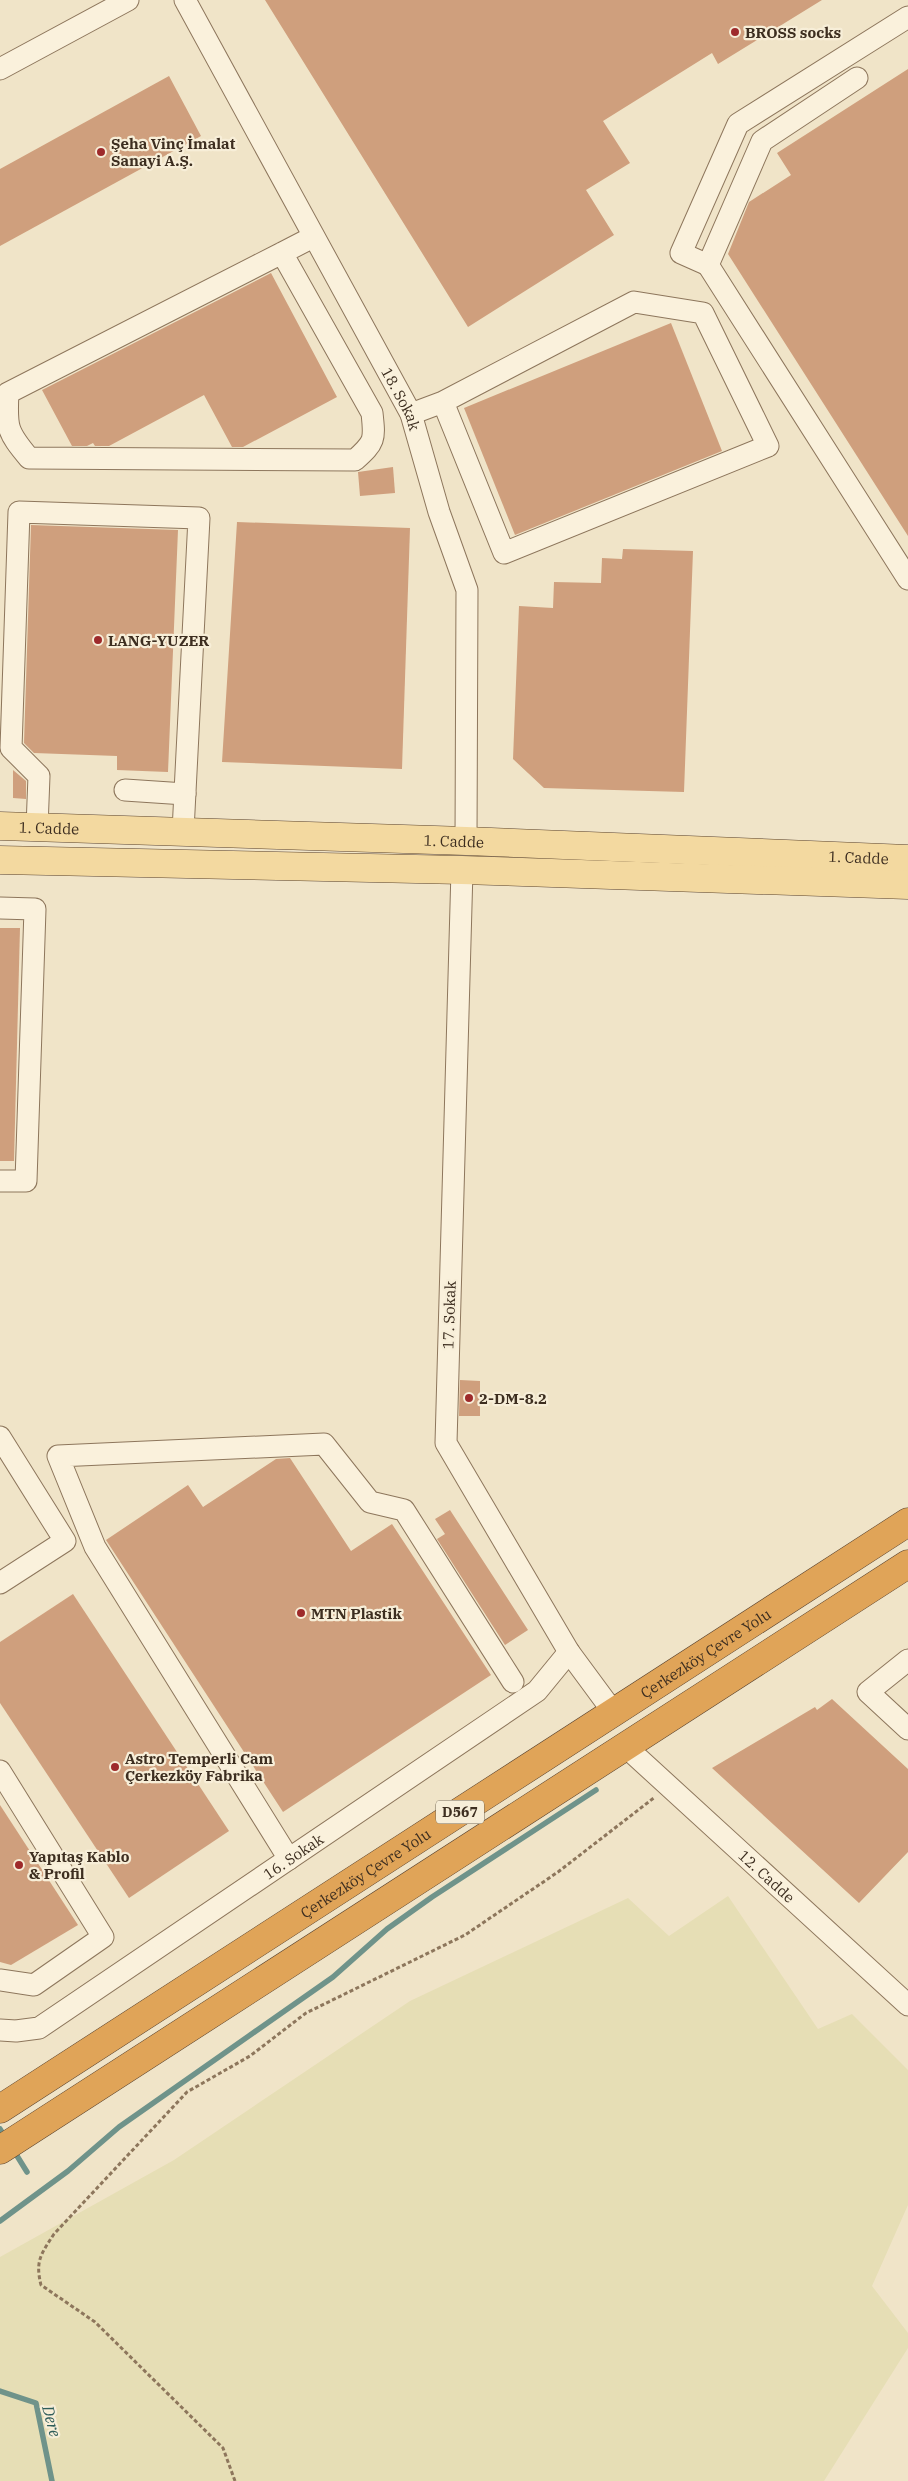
<svg xmlns="http://www.w3.org/2000/svg" width="908" height="2481" viewBox="0 0 908 2481" font-family="'IBM Plex Serif',serif">
  <style>
    .farmland { fill: #e6deb5 }
    .lines { fill: none; stroke-linecap: round; stroke-linejoin: round }
    .stream { stroke: #6f938a; stroke-width: 5.5 }
    .building { fill: #cf9f7d }
    .minor-casing { stroke: #8d765c; stroke-width: 23 }
    .major-casing { stroke: #5b4430; stroke-width: 29 }
    .highway-casing { stroke: #5b4430; stroke-width: 29 }
    .path { stroke: #8d765c; stroke-width: 3; stroke-dasharray: 4 2.5; stroke-linecap: butt }
    .minor { stroke: #faf1dc; stroke-width: 21 }
    .major { stroke: #f3d9a0; stroke-width: 28 }
    .highway { stroke: #e0a458; stroke-width: 28 }
    .poi-dot { fill: #9e2a2b; stroke: #f7eed8; stroke-width: 2 }
    .labels { text-anchor: middle; dominant-baseline: central; stroke-width: 4.5; stroke-linejoin: round; paint-order: stroke }
    .shield { fill: #f7eed8; stroke: #756857; stroke-width: 1 }
    .shield-label { font-size: 14px; font-weight: bold; fill: #3d2e20 }
    .poi-label { font-size: 15px; font-weight: bold; fill: #3d2e20; stroke: #f7eed8; text-anchor: start }
    .street-label { font-size: 15px; fill: #3d2e20; stroke: #f7eed8 }
    .water-label { font-size: 16px; font-style: italic; fill: #2f5d5a; stroke: #f7eed8 }
  </style>
  <rect width="100%" height="100%" fill="#f0e4c8"/>
  <path class="farmland" d="M728 1896 818 2029 852 2014 908 2070V2205L872 2286 908 2333V2348L824 2481H0V2257L174 2160 410 2001 628 1898 669 1936Z"/>
  <g class="lines">
    <g class="stream">
      <path d="M0 2129 6 2139"/>
      <path d="M14 2151 27 2172"/>
      <path d="M0 2221 68 2171 119 2127 333 1977 387 1929 432 1897 596 1790"/>
      <path d="M0 2391 36 2403 52 2481"/>
    </g>
  </g>
  <g class="building">
    <path d="M265 0H822L718 64 712 53 603 121 630 163 586 190 614 235 468 327Z"/>
    <path d="M908 69V536L728 254 749 202 791 175 777 153Z"/>
    <path d="M169 76 201 136 0 246V169Z"/>
    <path d="M271 273 337 397 243 447H232L204 395 109 446H95L93 443 87 446H72L42 390Z"/>
    <path d="M671 323 722 451 515 535 464 408Z"/>
    <path d="M393 467 395 493 360 496 358 472Z"/>
    <path d="M237 522 410 528 402 769 222 762Z"/>
    <path d="M31 525 178 530 168 772 117 770V756L34 753 24 743Z"/>
    <path d="M623 549 693 551 684 792 544 788 513 759 519 606 553 608 554 582 601 583 602 558 622 559Z"/>
    <path d="M13 770 26 781V799L13 798Z"/>
    <path d="M0 928H20L14 1161H0Z"/>
    <path d="M460 1380 480 1381V1416H459Z"/>
    <path d="M290 1458 351 1551 392 1524 491 1675 283 1812 106 1540 188 1485 203 1507 276 1459Z"/>
    <path d="M450 1510 528 1630 505 1645 437 1539 445 1534 435 1519Z"/>
    <path d="M73 1594 229 1831 129 1898 0 1703V1642Z"/>
    <path d="M832 1699 908 1769V1852L859 1903 712 1768 815 1707 817 1710Z"/>
    <path d="M0 1805 78 1925 11 1965 0 1962Z"/>
  </g>
  <g class="lines">
    <defs>
      <g id="minor">
        <path id="s1" d="M185 0 411 414 439 512 467 590 466 841"/>
        <path d="M0 69 128 0"/>
        <path d="M857 78 762 141 708 265 681 253 738 124 908 17"/>
        <path d="M282 253 372 413C375 440 375 442 355 460L29 458C7 432 6 427 8 393L282 253 313 237"/>
        <path d="M708 265 908 579"/>
        <path d="M411 414 443 402 634 302 703 313 768 446 504 553 443 402"/>
        <path d="M125 790 185 794"/>
        <path d="M37 827 39 776 11 748 19 512 199 518 183 831"/>
        <path d="M462 870 446 1443 569 1652 614 1713"/>
        <path d="M0 908 35 909 26 1181H0"/>
        <path d="M0 1437 65 1541 0 1583"/>
        <path d="M908 1660 868 1692 908 1729"/>
        <path id="s2" d="M626 1747 908 2005"/>
        <path d="M0 1771 103 1937 34 1985 0 1980"/>
        <path d="M289 1859 95 1547 58 1456 324 1444 370 1502 404 1510 513 1682"/>
        <path id="s3" d="M0 2030 16 2031 39 2028 537 1691 569 1652"/>
      </g>
      <g id="major">
        <path id="s4" d="M0 826 466 841 908 859"/>
        <path d="M0 860 462 870 908 885"/>
      </g>
      <g id="highway">
        <path id="s5" d="M0 2109 908 1522"/>
        <path d="M0 2150 908 1564"/>
      </g>
    </defs>
    <use href="#minor" class="minor-casing"/>
    <use href="#major" class="major-casing"/>
    <use href="#highway" class="highway-casing"/>
    <path class="path" d="M235 2481 223 2448 95 2322 41 2285C35 2261 41 2254 54 2234L187 2092 250 2056 306 2013 465 1935 558 1872 655 1797"/>
    <use href="#minor" class="minor"/>
    <use href="#major" class="major"/>
    <use href="#highway" class="highway"/>
  </g>
  <g class="poi-dot">
    <circle cx="735" cy="32" r="5"/>
    <circle cx="101" cy="152" r="5"/>
    <circle cx="98" cy="640" r="5"/>
    <circle cx="469" cy="1398" r="5"/>
    <circle cx="301" cy="1613" r="5"/>
    <circle cx="115" cy="1767" r="5"/>
    <circle cx="19" cy="1865" r="5"/>
  </g>
  <g class="labels">
    <rect class="shield" x="436" y="1800.5" width="48" height="23" rx="4"/>
    <g class="shield-label">
      <text x="460" y="1812">D567</text>
    </g>
    <g class="poi-label">
      <text x="745" y="32">BROSS socks</text>
      <text x="111" y="143">Şeha Vinç İmalat<tspan x="111" dy="17">Sanayi A.Ş.</tspan></text>
      <text x="108" y="640">LANG-YUZER</text>
      <text x="479" y="1398">2-DM-8.2</text>
      <text x="311" y="1613">MTN Plastik</text>
      <text x="125" y="1758">Astro Temperli Cam<tspan x="125" dy="17">Çerkezköy Fabrika</tspan></text>
      <text x="29" y="1856">Yapıtaş Kablo<tspan x="29" dy="17">&amp; Profil</tspan></text>
    </g>
    <g class="street-label">
      <text stroke="none"><textPath href="#s1" startOffset="454">18. Sokak</textPath></text>
      <text stroke="none"><textPath href="#s4" startOffset="49">1. Cadde</textPath></text>
      <text stroke="none"><textPath href="#s4" startOffset="454">1. Cadde</textPath></text>
      <text stroke="none"><textPath href="#s4" startOffset="859">1. Cadde</textPath></text>
      <text transform="translate(449 1315) rotate(-88)">17. Sokak</text>
      <text stroke="none"><textPath href="#s5" startOffset="840">Çerkezköy Çevre Yolu</textPath></text>
      <text stroke="none"><textPath href="#s3" startOffset="346">16. Sokak</textPath></text>
      <text stroke="none"><textPath href="#s5" startOffset="435">Çerkezköy Çevre Yolu</textPath></text>
      <text stroke="none"><textPath href="#s2" startOffset="191">12. Cadde</textPath></text>
    </g>
    <g class="water-label">
      <text transform="translate(52 2421) rotate(75)">Dere</text>
    </g>
  </g>
</svg>
